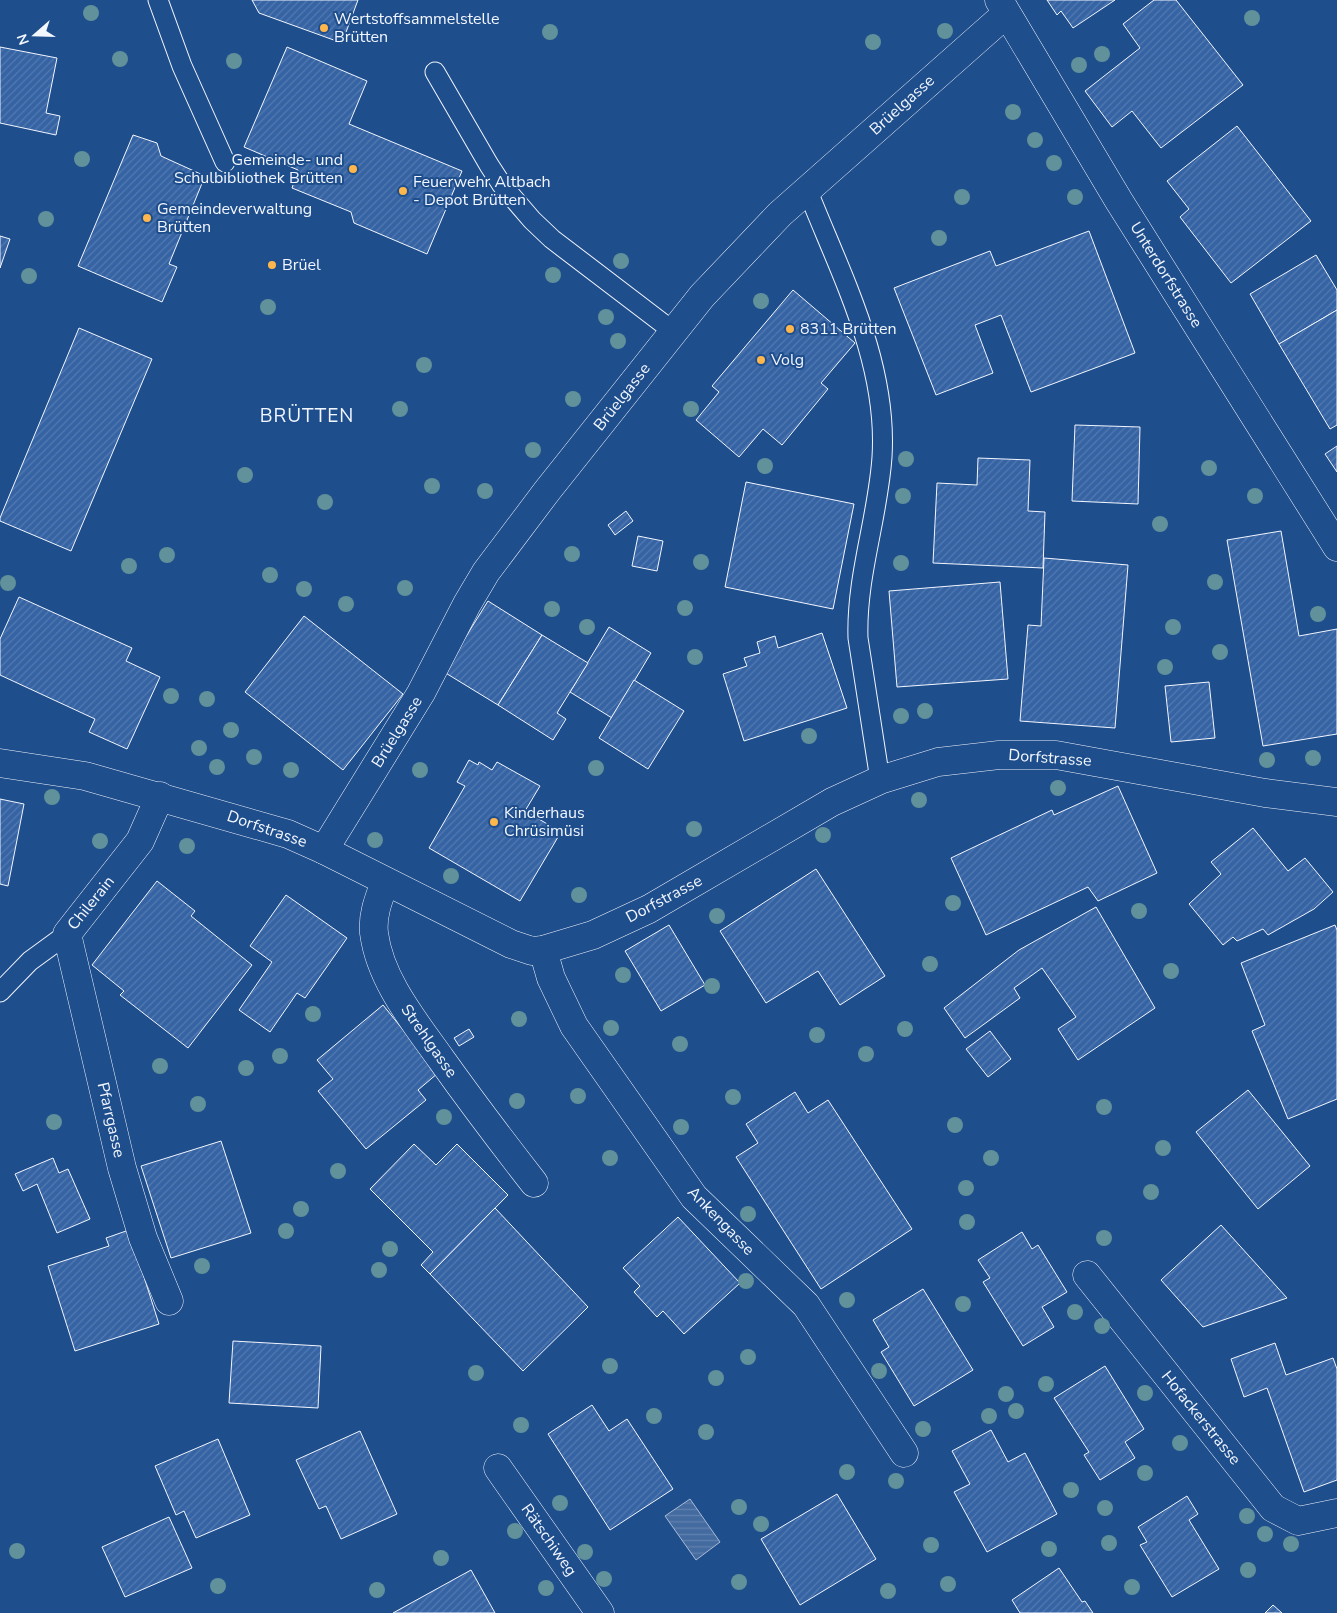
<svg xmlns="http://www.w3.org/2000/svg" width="1337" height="1613" viewBox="0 0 1337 1613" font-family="'Nunito Sans',sans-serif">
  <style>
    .water { fill: url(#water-rules); stroke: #a8bbd7 }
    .building { fill: url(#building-hatch); stroke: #f2f6ff }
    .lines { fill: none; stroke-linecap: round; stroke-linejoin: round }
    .lane-casing { stroke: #f2f6ff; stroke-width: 21 }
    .street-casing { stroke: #f2f6ff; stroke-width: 29 }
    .secondary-casing { stroke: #f2f6ff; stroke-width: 29 }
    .lane { stroke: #1f4e8c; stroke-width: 19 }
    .street { stroke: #1f4e8c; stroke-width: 28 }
    .secondary { stroke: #1f4e8c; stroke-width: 28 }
    .tree { fill: #61919a }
    .poi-dot { fill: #ffb74d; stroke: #1f4e8c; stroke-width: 2 }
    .labels { text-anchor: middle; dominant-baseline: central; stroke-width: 4; stroke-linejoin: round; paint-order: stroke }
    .poi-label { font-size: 16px; fill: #f2f6ff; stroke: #1f4e8c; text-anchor: start }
    .street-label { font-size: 16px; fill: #f2f6ff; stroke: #1f4e8c }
    .quarter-label { font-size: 19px; letter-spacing: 1px; fill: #f2f6ff; stroke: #1f4e8c }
  </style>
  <defs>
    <pattern id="water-rules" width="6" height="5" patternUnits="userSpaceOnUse" patternTransform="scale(1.25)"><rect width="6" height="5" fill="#446ba0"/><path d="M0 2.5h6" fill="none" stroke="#5f81ae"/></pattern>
    <pattern id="building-hatch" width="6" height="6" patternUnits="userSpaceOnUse" patternTransform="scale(1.25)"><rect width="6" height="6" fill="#3563a3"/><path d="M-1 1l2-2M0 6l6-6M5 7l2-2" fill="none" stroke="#537ab1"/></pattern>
  </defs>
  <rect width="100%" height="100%" fill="#1f4e8c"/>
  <path class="water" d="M690 1499 720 1542 696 1560 665 1516Z"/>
  <g class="building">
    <path d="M252 0H358L342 43 259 13Z"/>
    <path d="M1047 0H1115L1073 28 1061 11 1057 15Z"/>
    <path d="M1154 0H1176L1243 85 1161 148 1132 111 1112 127 1085 91 1140 48 1123 24Z"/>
    <path d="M0 47 57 58 46 113 60 116 56 135 0 123Z"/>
    <path d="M287 47 367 81 349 124 462 171 427 254 354 223 351 212 292 188 298 170 244 147Z"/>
    <path d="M1237 126 1311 221 1231 283 1180 217 1189 209 1167 181Z"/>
    <path d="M133 135 157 143 161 156 205 176 169 264 177 267 162 302 78 266Z"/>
    <path d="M1089 231 1135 353 1031 392 1001 315 975 325 993 373 936 395 894 288 990 251 996 266Z"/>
    <path d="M0 236 10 239 0 268Z"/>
    <path d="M1316 255 1337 290V310L1279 344 1250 294Z"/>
    <path d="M793 290 855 343 821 383 828 389 782 445 763 429 739 457 696 420 719 392 712 386Z"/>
    <path d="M1337 310V425L1330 429 1279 344Z"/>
    <path d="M79 328 152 359 71 551 0 521V518Z"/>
    <path d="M1075 425 1140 427 1138 504 1072 501Z"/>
    <path d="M1337 446V472L1325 454Z"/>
    <path d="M978 458 1030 460 1028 511 1045 512 1043 568 933 563 937 483 977 485Z"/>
    <path d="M746 482 854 504 833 609 725 587Z"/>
    <path d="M626 511 633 521 615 535 608 525Z"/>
    <path d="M1281 531 1299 636 1337 629V734L1263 746 1227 540Z"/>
    <path d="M638 536 663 541 657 571 632 566Z"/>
    <path d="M1044 558 1128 565 1115 728 1020 721 1028 625 1041 626Z"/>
    <path d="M1000 582 1008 679 897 687 889 591Z"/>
    <path d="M19 597 132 648 126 661 160 677 127 749 89 732 95 719 0 675V639Z"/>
    <path d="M488 601 542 635 498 705 444 672Z"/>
    <path d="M304 616 403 694 343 770 245 692Z"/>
    <path d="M609 627 651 653 612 718 570 692Z"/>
    <path d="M822 633 847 708 744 741 723 674 747 666 744 658 760 653 757 642 775 636 778 648Z"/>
    <path d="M542 635 588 663 557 713 566 719 553 740 498 705Z"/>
    <path d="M634 680 684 711 648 769 599 738Z"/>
    <path d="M1209 682 1215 738 1171 742 1165 686Z"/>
    <path d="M469 760 478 765 479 762 492 770 497 762 540 786 525 811 561 832 520 901 429 848 465 786 457 782Z"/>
    <path d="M1118 786 1157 873 1098 901 1088 887 986 935 951 858 1052 810 1054 815Z"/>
    <path d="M0 799 24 804 8 886 0 884Z"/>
    <path d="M1253 828 1288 871 1305 858 1333 892 1314 909 1268 935 1263 929 1237 941 1233 937 1223 945 1189 904 1221 874 1211 862Z"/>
    <path d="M816 869 885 976 840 1005 818 971 766 1003 720 931Z"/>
    <path d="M157 881 195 911 191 916 252 965 188 1048 120 995 124 991 92 965Z"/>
    <path d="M286 895 347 938 305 998 297 993 270 1032 239 1010 272 962 250 946Z"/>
    <path d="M1096 907 1155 1008 1078 1060 1058 1029 1076 1017 1042 968 1014 988 1020 998 965 1038 944 1008 1019 950Z"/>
    <path d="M669 925 705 985 661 1011 625 951Z"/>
    <path d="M1335 925 1337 930V1099L1288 1119 1252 1031 1265 1025 1241 963Z"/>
    <path d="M383 1005 438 1073 418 1090 426 1100 366 1149 318 1091 333 1079 317 1060Z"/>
    <path d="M469 1029 474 1037 459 1046 454 1038Z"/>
    <path d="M990 1031 1011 1059 988 1077 966 1049Z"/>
    <path d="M1248 1090 1310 1166 1258 1209 1196 1132Z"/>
    <path d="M795 1092 808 1113 828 1100 912 1229 821 1289 736 1157 758 1143 746 1124Z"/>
    <path d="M221 1141 251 1233 171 1258 141 1166Z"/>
    <path d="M414 1144 436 1165 457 1144 508 1195 430 1274 421 1265 433 1252 370 1189Z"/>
    <path d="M53 1158 59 1173 68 1169 90 1219 57 1233 37 1184 23 1191 15 1174Z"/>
    <path d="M495 1208 588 1307 523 1371 430 1274Z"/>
    <path d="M678 1217 740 1283 684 1334 663 1311 657 1317 634 1292 640 1286 623 1268Z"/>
    <path d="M1221 1225 1287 1298 1203 1327 1161 1280Z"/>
    <path d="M129 1230 159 1324 75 1351 48 1266 109 1246 106 1238Z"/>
    <path d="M1022 1232 1032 1249 1038 1245 1067 1292 1042 1307 1054 1327 1023 1346 983 1282 990 1278 978 1260Z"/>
    <path d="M923 1289 973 1370 914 1406 881 1352 889 1347 873 1320Z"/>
    <path d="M233 1341 321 1346 318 1408 229 1403Z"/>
    <path d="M1275 1343 1286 1375 1333 1358 1337 1369V1480L1304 1492 1267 1388 1244 1397 1231 1359Z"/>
    <path d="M1105 1366 1144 1429 1125 1442 1135 1458 1100 1480 1084 1455 1089 1452 1054 1398Z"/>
    <path d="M592 1405 609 1431 627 1419 673 1489 610 1530 548 1434Z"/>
    <path d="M991 1430 1008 1462 1025 1453 1057 1514 987 1552 954 1492 970 1484 952 1451Z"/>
    <path d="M360 1431 397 1514 341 1539 326 1506 319 1509 296 1460Z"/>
    <path d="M218 1439 250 1515 196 1538 184 1511 176 1515 155 1466Z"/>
    <path d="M837 1494 876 1559 800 1605 761 1539Z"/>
    <path d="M1187 1496 1198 1514 1189 1520 1219 1569 1172 1597 1140 1545 1147 1542 1138 1527Z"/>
    <path d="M169 1517 192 1568 125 1597 102 1547Z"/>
    <path d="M1059 1568 1082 1602 1085 1601 1093 1613H1020L1012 1600Z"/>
    <path d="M471 1570 495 1613H393Z"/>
    <path d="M1273 1605 1282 1613H1265Z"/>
  </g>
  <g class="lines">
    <defs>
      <g id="lane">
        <path d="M158 0 182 66 225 162"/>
        <path d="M435 72 489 165 502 185 532 220 552 239 674 332"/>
        <path d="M807 189C841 275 888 363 882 457 878 518 856 576 858 638L880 780"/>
        <path d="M0 992 30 961 67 934"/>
      </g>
      <g id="street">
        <path d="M0 763 85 776 288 834 324 850 511 944 532 951 543 950 593 935 649 909 832 802 880 780 938 762 999 755H1056L1265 793 1337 802"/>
        <path d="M160 796 140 841 67 934 122 1168 143 1238 169 1301"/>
        <path d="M324 850 421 693 467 604 486 572 547 491 702 296 780 214 1006 14"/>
        <path d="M385 882C379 898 372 915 374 933 380 980 414 1021 441 1059 471 1101 502 1142 534 1183"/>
        <path d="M543 950 551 978 574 1026 694 1197 806 1305 904 1453"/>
        <path d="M1087 1275 1273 1508 1298 1521 1337 1513"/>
        <path d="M498 1468 600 1613"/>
      </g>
      <path id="secondary" d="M999 0 1119 201 1337 547"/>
    </defs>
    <use href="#lane" class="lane-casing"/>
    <use href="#street" class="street-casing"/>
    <use href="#secondary" class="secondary-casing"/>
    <use href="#lane" class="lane"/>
    <use href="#street" class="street"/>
    <use href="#secondary" class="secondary"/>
  </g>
  <g class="tree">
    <circle cx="91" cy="13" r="8"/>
    <circle cx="1252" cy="18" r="8"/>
    <circle cx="945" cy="31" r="8"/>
    <circle cx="550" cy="32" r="8"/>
    <circle cx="873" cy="42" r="8"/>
    <circle cx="1102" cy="54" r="8"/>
    <circle cx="120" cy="59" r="8"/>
    <circle cx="234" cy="61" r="8"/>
    <circle cx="1079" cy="65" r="8"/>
    <circle cx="1013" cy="112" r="8"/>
    <circle cx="1035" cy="140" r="8"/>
    <circle cx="82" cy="159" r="8"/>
    <circle cx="1054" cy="163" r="8"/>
    <circle cx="962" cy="197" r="8"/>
    <circle cx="1075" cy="197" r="8"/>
    <circle cx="46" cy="219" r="8"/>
    <circle cx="939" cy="238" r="8"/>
    <circle cx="621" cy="261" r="8"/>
    <circle cx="553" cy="275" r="8"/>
    <circle cx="29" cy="276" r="8"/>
    <circle cx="761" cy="301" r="8"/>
    <circle cx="268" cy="307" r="8"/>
    <circle cx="606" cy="317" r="8"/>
    <circle cx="618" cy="341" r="8"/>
    <circle cx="424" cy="365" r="8"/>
    <circle cx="573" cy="399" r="8"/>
    <circle cx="400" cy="409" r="8"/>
    <circle cx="691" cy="409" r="8"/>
    <circle cx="533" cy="450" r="8"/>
    <circle cx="906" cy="459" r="8"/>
    <circle cx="765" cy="466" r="8"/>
    <circle cx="1209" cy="468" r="8"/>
    <circle cx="245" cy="475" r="8"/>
    <circle cx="432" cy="486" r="8"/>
    <circle cx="485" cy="491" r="8"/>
    <circle cx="903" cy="496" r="8"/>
    <circle cx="1255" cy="496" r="8"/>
    <circle cx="325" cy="502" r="8"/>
    <circle cx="1160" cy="524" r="8"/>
    <circle cx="572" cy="554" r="8"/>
    <circle cx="167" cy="555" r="8"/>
    <circle cx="701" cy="562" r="8"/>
    <circle cx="901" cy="563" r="8"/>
    <circle cx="129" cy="566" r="8"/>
    <circle cx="270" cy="575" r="8"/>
    <circle cx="1215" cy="582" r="8"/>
    <circle cx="8" cy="583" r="8"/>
    <circle cx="405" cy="588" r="8"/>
    <circle cx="304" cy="589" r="8"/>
    <circle cx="346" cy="604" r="8"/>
    <circle cx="685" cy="608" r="8"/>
    <circle cx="552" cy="609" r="8"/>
    <circle cx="1318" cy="614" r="8"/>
    <circle cx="587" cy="627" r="8"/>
    <circle cx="1173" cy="627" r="8"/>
    <circle cx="1220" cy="652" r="8"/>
    <circle cx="695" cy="657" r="8"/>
    <circle cx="1165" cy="667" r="8"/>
    <circle cx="171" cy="696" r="8"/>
    <circle cx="207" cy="699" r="8"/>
    <circle cx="925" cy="711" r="8"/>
    <circle cx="901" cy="716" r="8"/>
    <circle cx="231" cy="730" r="8"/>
    <circle cx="809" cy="736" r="8"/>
    <circle cx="199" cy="748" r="8"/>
    <circle cx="254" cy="757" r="8"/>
    <circle cx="1313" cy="758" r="8"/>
    <circle cx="1267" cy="760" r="8"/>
    <circle cx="217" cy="767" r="8"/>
    <circle cx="596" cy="768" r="8"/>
    <circle cx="291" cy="770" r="8"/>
    <circle cx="420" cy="770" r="8"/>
    <circle cx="1058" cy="788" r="8"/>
    <circle cx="52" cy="797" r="8"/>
    <circle cx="919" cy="800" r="8"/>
    <circle cx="694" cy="829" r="8"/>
    <circle cx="823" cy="835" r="8"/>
    <circle cx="375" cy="840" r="8"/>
    <circle cx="100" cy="841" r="8"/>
    <circle cx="187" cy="846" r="8"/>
    <circle cx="451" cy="876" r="8"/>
    <circle cx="579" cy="895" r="8"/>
    <circle cx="953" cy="903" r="8"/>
    <circle cx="1139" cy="911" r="8"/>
    <circle cx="717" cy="916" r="8"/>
    <circle cx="930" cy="964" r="8"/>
    <circle cx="1171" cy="971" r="8"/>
    <circle cx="623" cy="975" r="8"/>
    <circle cx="712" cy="986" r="8"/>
    <circle cx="313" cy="1014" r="8"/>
    <circle cx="519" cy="1019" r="8"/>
    <circle cx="611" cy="1028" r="8"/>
    <circle cx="905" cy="1029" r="8"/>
    <circle cx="817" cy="1035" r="8"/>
    <circle cx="680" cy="1044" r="8"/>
    <circle cx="866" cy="1054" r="8"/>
    <circle cx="280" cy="1056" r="8"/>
    <circle cx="160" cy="1066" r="8"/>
    <circle cx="246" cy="1068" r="8"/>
    <circle cx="578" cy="1096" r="8"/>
    <circle cx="733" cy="1097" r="8"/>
    <circle cx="517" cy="1101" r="8"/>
    <circle cx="198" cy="1104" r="8"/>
    <circle cx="1104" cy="1107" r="8"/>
    <circle cx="444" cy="1117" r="8"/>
    <circle cx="54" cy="1122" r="8"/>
    <circle cx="955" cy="1125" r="8"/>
    <circle cx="681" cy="1127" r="8"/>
    <circle cx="1163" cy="1148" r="8"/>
    <circle cx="610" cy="1158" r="8"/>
    <circle cx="991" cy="1158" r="8"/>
    <circle cx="338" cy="1171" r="8"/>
    <circle cx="966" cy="1188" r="8"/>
    <circle cx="1151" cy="1192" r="8"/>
    <circle cx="301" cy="1209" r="8"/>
    <circle cx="748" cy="1214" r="8"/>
    <circle cx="967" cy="1222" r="8"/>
    <circle cx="286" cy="1231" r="8"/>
    <circle cx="1104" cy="1238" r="8"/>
    <circle cx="390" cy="1249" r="8"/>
    <circle cx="202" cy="1266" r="8"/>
    <circle cx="379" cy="1270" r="8"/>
    <circle cx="746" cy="1281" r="8"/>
    <circle cx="847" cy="1300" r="8"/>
    <circle cx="963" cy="1304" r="8"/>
    <circle cx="1075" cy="1312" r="8"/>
    <circle cx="1102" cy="1326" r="8"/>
    <circle cx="748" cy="1357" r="8"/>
    <circle cx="610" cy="1366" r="8"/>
    <circle cx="879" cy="1371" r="8"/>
    <circle cx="476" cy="1373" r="8"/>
    <circle cx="716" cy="1378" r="8"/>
    <circle cx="1046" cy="1384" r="8"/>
    <circle cx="1145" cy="1393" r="8"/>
    <circle cx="1006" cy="1394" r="8"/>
    <circle cx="1016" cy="1411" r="8"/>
    <circle cx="654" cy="1416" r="8"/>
    <circle cx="989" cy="1416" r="8"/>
    <circle cx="521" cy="1425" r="8"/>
    <circle cx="923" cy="1429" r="8"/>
    <circle cx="706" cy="1432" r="8"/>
    <circle cx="1180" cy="1443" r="8"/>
    <circle cx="847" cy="1472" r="8"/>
    <circle cx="1145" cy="1473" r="8"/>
    <circle cx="896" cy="1481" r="8"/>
    <circle cx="1071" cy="1490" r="8"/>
    <circle cx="560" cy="1503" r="8"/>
    <circle cx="739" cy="1507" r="8"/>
    <circle cx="1105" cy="1508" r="8"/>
    <circle cx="1247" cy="1516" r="8"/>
    <circle cx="761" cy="1524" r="8"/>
    <circle cx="515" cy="1531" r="8"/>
    <circle cx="1265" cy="1534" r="8"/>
    <circle cx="1109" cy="1543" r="8"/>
    <circle cx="1291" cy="1544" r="8"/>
    <circle cx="931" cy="1545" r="8"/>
    <circle cx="1049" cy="1549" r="8"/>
    <circle cx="17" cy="1551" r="8"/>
    <circle cx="585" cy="1552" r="8"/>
    <circle cx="441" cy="1558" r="8"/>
    <circle cx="1248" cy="1570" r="8"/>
    <circle cx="604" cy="1579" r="8"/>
    <circle cx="739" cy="1582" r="8"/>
    <circle cx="948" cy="1584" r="8"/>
    <circle cx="218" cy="1586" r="8"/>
    <circle cx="1132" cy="1587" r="8"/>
    <circle cx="546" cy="1588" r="8"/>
    <circle cx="377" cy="1590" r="8"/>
    <circle cx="888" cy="1591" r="8"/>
  </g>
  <g class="poi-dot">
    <circle cx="324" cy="28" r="5"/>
    <circle cx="353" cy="169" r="5"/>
    <circle cx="403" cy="191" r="5"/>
    <circle cx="147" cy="218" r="5"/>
    <circle cx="272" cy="265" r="5"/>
    <circle cx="790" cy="329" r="5"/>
    <circle cx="761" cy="360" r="5"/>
    <circle cx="494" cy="822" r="5"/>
  </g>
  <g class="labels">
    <g class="poi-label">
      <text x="334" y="19">Wertstoffsammelstelle<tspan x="334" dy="18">Brütten</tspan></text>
      <text x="343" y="160" text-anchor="end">Gemeinde- und<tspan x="343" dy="18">Schulbibliothek Brütten</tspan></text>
      <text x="413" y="182">Feuerwehr Altbach<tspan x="413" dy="18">- Depot Brütten</tspan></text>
      <text x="157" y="209">Gemeindeverwaltung<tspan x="157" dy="18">Brütten</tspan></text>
      <text x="282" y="265">Brüel</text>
      <text x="800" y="329">8311 Brütten</text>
      <text x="771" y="360">Volg</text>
      <text x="504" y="813">Kinderhaus<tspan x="504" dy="18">Chrüsimüsi</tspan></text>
    </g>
    <g class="street-label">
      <text transform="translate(902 105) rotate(-42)">Brüelgasse</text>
      <text transform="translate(1166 275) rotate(58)">Unterdorfstrasse</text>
      <text transform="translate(622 397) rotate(-52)">Brüelgasse</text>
      <text transform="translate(397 732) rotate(-58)">Brüelgasse</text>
      <text transform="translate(1050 758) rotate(4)">Dorfstrasse</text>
      <text transform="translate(267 829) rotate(19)">Dorfstrasse</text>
      <text transform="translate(664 899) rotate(-28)">Dorfstrasse</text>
      <text transform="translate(91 903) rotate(-51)">Chilerain</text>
      <text transform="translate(429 1041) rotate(55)">Strehlgasse</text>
      <text transform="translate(111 1120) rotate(77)">Pfarrgasse</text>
      <text transform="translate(721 1221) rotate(46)">Ankengasse</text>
      <text transform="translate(1201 1418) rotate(51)">Hofackerstrasse</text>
      <text transform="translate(549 1540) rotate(55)">Rätschiweg</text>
    </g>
    <g class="quarter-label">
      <text x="307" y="416">BRÜTTEN</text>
    </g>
  </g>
  <g transform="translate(35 35) rotate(250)" stroke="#1f4e8c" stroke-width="4" paint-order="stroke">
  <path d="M0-4L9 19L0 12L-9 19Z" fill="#f2f6ff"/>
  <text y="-8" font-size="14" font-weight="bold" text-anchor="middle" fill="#f2f6ff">N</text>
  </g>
</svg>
